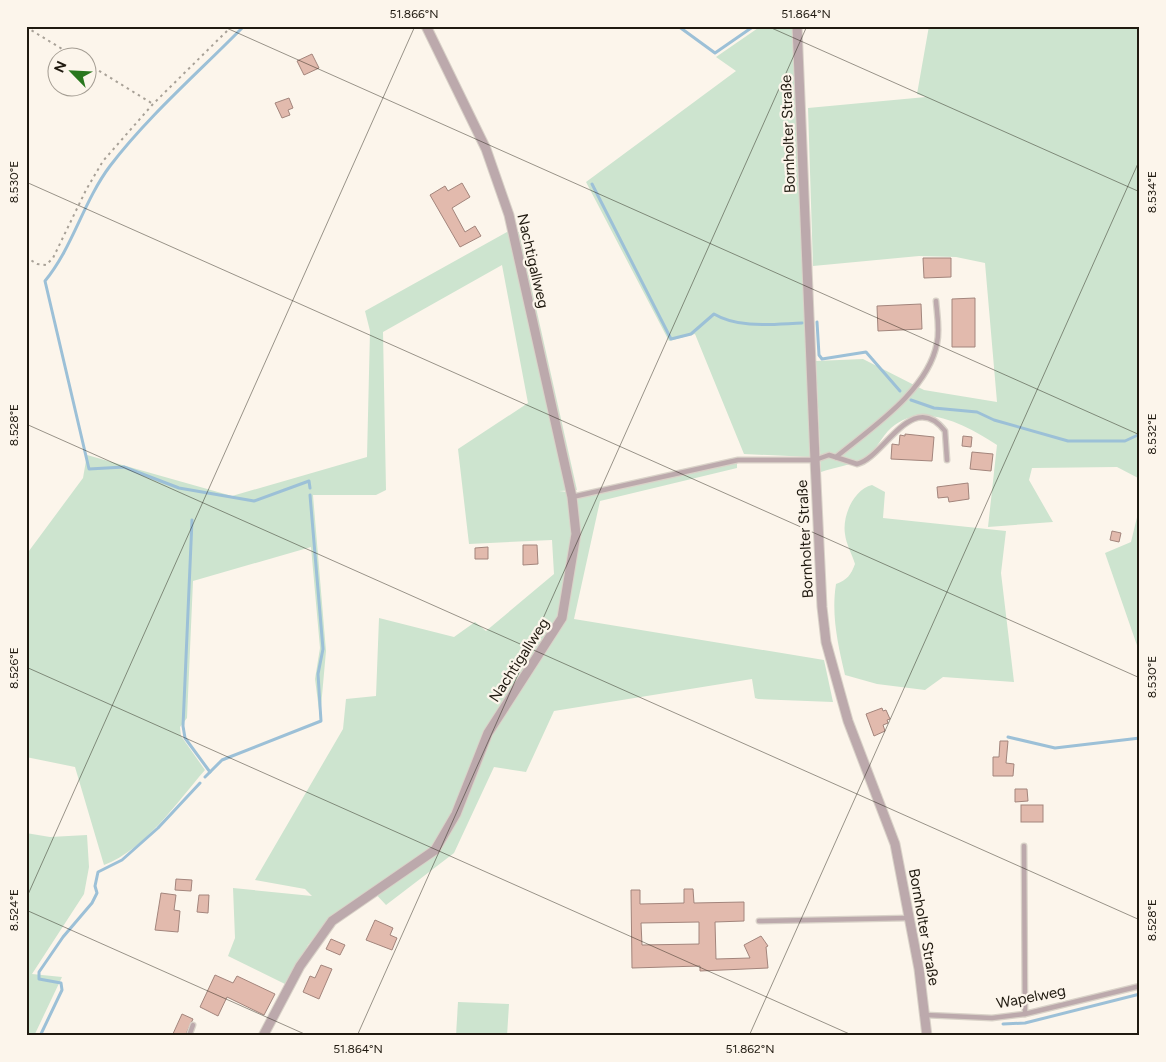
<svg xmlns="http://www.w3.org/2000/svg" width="1166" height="1062" viewBox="0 0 1166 1062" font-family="Figtree,sans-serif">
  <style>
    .green { fill: #cde4cf }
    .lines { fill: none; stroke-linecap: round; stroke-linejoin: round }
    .stream { stroke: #9cc0d7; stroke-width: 3 }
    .building { fill: #e2baad; stroke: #a3857c; fill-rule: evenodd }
    .lane-casing { stroke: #d9d2c8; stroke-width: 7 }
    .street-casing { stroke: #d9d2c8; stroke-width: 11 }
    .path { stroke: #a8a197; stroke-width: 2; stroke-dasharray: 2.5 4; stroke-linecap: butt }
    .lane { stroke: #bca9ac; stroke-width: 4.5 }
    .street { stroke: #bca9ac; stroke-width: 9 }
    .ticks { fill: none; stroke: #201a10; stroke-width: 1; stroke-opacity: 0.45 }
    .labels { text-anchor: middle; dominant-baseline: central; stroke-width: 4.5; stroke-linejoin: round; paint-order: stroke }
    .street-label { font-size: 15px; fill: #201a10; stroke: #fcf5eb }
    .neatline { fill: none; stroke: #201a10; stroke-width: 2 }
    .ticks-label { font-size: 12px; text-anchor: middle; fill: #201a10 }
  </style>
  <rect width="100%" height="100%" fill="#fcf5eb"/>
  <g class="green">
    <path d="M761 26H792L811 457 744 454 695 334 669 341 586 182 736 71 716 57Z"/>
    <path d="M929 26H1140V479L1117 467 1032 468 1029 480 1053 522 988 527 997 445C968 426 922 400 891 428 882 436 876 451 866 457 853 465 835 467 821 472L816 361 863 359 924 390 997 402 985 263 956 257 919 256 813 266 808 108 926 97 917 94Z"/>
    <path d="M507 232H519L577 490 559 491 568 492 570 500 737 463V468L600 501 574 619 824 660 833 702 758 699 755 698 752 679 554 711 526 772 494 767 454 853 386 905 372 890 328 920 308 945 287 985 228 956 235 938 233 888 312 896 305 889 255 880 343 729 346 699 376 696 379 618 454 637 475 622 486 631 554 574 552 540 469 544 458 449 528 403 502 265 383 332 386 490 376 495H313L326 651 320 718 315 679 320 648 311 547 193 581 187 718 180 727 181 736 205 770C176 803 146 849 104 865L75 767 26 757V555L83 478 87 455 232 496 367 457 370 331 365 311Z"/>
    <path d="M872 485 885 492 883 518 1006 531 1001 573 1014 682 943 677 925 690 877 684 845 675C838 645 831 615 836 584 847 580 851 575 855 564 852 554 846 544 845 534 842 516 854 489 872 485Z"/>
    <path d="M1140 505V654L1105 553 1131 542Z"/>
    <path d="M26 833 50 837 87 835 89 867 84 894 32 974 62 977 34 1036H26Z"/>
    <path d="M458 1002 509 1004 507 1036H456Z"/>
  </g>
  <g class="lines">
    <g class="stream">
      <path d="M244 26C200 71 148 116 110 166 83 202 73 247 45 281L89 469 124 467 179 488 254 501 309 481 310 488"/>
      <path d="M678 26 715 53 754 26"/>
      <path d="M592 184 671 339 691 334 714 314C739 329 774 324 802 323"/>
      <path d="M817 322 819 355 822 359 866 352 900 391"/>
      <path d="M911 400 934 408 977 412 994 420 1068 441H1125L1140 434"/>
      <path d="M192 520 183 726 185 738 210 772"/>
      <path d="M1008 737 1055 748 1140 738"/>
      <path d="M205 777 222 760 321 721 318 674 323 649 310 495"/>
      <path d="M1003 1024 1025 1023 1140 994"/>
      <path d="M40 1036 62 990 61 983 39 979V972L63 937 92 903 97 893 95 886 98 872 122 860 158 828 200 783"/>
    </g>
  </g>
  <g class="building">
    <path d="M312 54 319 68 304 75 297 61Z"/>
    <path d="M289 98 293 108 288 110 290 115 282 118 275 103Z"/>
    <path d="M462 183 470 197 452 208 465 232 475 226 481 236 460 247 430 195 445 186 448 191Z"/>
    <path d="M923 258H951V277L924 278Z"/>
    <path d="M975 298V347H952V299Z"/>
    <path d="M921 304 922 329 878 331 877 306Z"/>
    <path d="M905 434 934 437 932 461 891 459 892 444 899 445 900 435 905 436Z"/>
    <path d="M963 436 972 437 971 447 962 446Z"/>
    <path d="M972 452 993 454 991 471 970 469Z"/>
    <path d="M968 483 969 499 949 502 948 497 938 498 937 487Z"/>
    <path d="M1112 531 1121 533 1119 542 1110 540Z"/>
    <path d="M523 545H537L538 564 523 565Z"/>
    <path d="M488 547V559H475V548Z"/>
    <path d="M882 708 883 711 886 710 890 719 887 720 888 723 883 725 885 731 874 736 866 714Z"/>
    <path d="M1000 741H1008L1006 763 1014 764 1013 776H993V757H999Z"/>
    <path d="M1015 789H1027L1028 801 1015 802Z"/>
    <rect x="1021" y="805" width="22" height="17"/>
    <path d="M176 879 192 880 191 891 175 890Z"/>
    <path d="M684 889H693L694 903 744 902V921L715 922 716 959 750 958 744 945 761 936 768 946 766 947 768 968 700 971V966L632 968 631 890H640V904L684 903ZM699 922V944L642 945 641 923Z"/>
    <path d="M161 893 176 895 174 910 180 911 178 932 155 930Z"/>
    <path d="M199 895H209L208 913 197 912Z"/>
    <path d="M375 920 393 928 390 935 397 938 392 950 366 940Z"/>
    <path d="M331 939 345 945 340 955 326 949Z"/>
    <path d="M321 965 332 969 319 999 303 992 310 976 315 978Z"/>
    <path d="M215 975 233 983 237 976 275 994 264 1015 227 997 218 1016 200 1007Z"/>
    <path d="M182 1014 193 1019 185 1036H172Z"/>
  </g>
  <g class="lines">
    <defs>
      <g id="lane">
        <path d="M836 457C871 428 928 391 937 343 940 330 937 314 936 301"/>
        <path d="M572 497 738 460H815L829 455 857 464C884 458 912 388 945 431L947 460"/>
        <path d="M1024 846 1025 1014"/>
        <path d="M759 921 909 918"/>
        <path d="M926 1015 992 1018 1025 1014 1140 986"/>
        <path d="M189 1036 193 1025"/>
      </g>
      <g id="street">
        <path d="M797 26 815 460 822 607 826 642 848 721 895 844 919 969 927 1036"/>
        <path d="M263 1036 300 966 332 921 435 850 456 814 488 733 562 618 576 534 572 497 509 215 486 149 426 26"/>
      </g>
    </defs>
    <use href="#lane" class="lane-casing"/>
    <use href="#street" class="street-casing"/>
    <g class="path">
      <path d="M26 27 77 58"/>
      <path d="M88 64 153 104"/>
      <path d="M26 257 37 264 46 265 53 258 86 190 103 161 153 104 232 26"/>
    </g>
    <use href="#lane" class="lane"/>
    <use href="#street" class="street"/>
  </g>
  <path class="ticks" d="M222 26 1140 435M767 26 1140 192M26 182 1140 678M26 424 1140 920M26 667 854 1036M26 899 415 26M26 910 309 1036M357 1036 807 26M749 1036 1140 159"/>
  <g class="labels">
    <g class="street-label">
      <text transform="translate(788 134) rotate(-92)">Bornholter Straße</text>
      <text transform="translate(533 261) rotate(77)">Nachtigallweg</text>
      <text transform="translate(805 539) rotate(-93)">Bornholter Straße</text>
      <text transform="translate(519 660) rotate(-57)">Nachtigallweg</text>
      <text transform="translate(924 927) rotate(80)">Bornholter Straße</text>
      <text transform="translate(1031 997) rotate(-11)">Wapelweg</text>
    </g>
  </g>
  <rect width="1166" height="1062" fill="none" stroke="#fcf5eb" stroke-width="55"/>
  <g transform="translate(72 72) rotate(294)"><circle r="24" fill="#fcf5eb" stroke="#a49d93"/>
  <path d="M0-4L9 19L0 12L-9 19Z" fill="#29771e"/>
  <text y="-8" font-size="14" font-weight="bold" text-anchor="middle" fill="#201a10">N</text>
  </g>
  <rect x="28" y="28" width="1110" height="1006" class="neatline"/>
  <g class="ticks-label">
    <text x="414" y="18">51.866°N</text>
    <text x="806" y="18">51.864°N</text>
    <text transform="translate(14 182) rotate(-90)" y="4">8.530°E</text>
    <text transform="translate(1152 192) rotate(-90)" y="4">8.534°E</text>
    <text transform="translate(14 425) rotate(-90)" y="4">8.528°E</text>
    <text transform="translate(1152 434) rotate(-90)" y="4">8.532°E</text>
    <text transform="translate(14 668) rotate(-90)" y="4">8.526°E</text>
    <text transform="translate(1152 677) rotate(-90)" y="4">8.530°E</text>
    <text transform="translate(14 910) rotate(-90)" y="4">8.524°E</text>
    <text transform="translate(1152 920) rotate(-90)" y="4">8.528°E</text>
    <text x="358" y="1053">51.864°N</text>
    <text x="750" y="1053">51.862°N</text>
  </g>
</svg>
